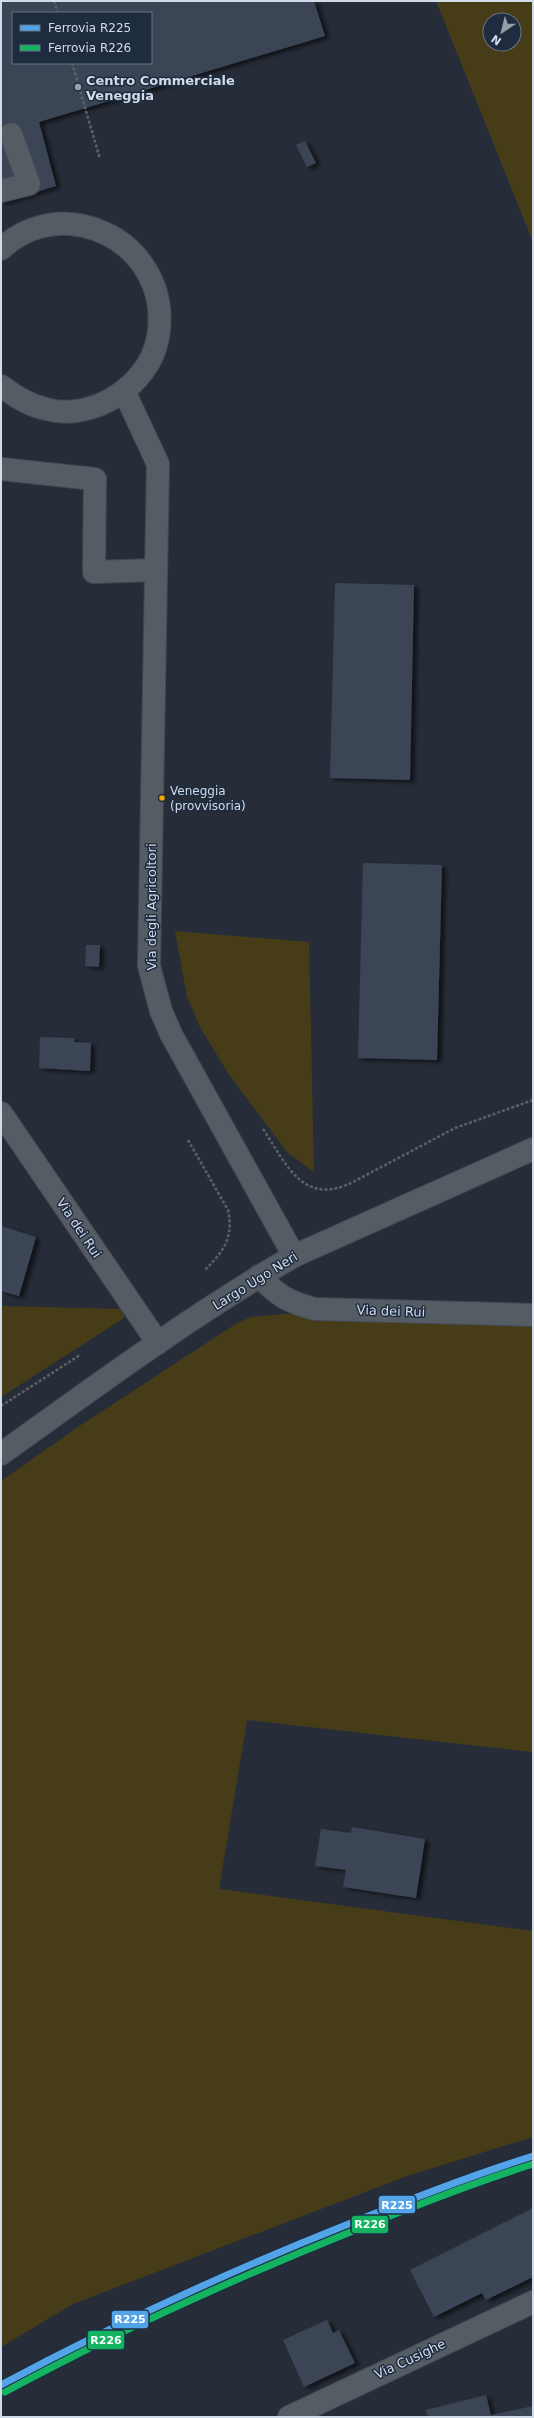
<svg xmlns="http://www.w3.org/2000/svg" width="534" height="2418" viewBox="0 0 534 2418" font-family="'DejaVu Sans',sans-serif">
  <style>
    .green { fill: #463d18; fill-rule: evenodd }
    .building { fill: #3b4556; fill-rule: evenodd; filter: url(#shadow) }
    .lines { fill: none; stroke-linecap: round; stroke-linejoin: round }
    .minor-casing { stroke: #434953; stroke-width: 24 }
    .path { stroke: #5c6168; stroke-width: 2.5; stroke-dasharray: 3 2; stroke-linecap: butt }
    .minor { stroke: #565c64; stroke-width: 22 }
    .rail-1-casing { stroke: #1f2c40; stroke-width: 10 }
    .rail-2-casing { stroke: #1f2c40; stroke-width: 10 }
    .rail-1 { stroke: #53a3e8; stroke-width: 7 }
    .rail-2 { stroke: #13b361; stroke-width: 7 }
    .poi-dot { fill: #969eaa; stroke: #1f2c40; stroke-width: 1.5 }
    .bus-dot { fill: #f7a600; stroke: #1f2c40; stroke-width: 1.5 }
    .labels { text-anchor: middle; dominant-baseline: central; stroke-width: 3; stroke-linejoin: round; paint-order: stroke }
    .bus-label { font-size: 12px; fill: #d2dbe8; stroke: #1f2c40; text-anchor: start }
    .poi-label { font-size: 13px; font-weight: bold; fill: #d2dbe8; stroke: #1f2c40; text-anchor: start }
    .street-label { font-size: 13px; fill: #d2dbe8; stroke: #1f2c40 }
    .line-badge { stroke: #1f2c40; stroke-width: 1.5 }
    .badge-label { font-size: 11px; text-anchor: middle; font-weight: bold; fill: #fff }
  </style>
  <defs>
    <filter id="shadow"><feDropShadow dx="4.5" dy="2.5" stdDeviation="2" flood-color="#0009"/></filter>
  </defs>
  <rect width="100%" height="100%" fill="#272d38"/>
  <g class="green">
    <path d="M436 1H533V242ZM490 20H514V44H490Z"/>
    <path d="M175 931 309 942 314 1172 287 1152 228 1073 200 1027 187 997Z"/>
    <path d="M1 1306 124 1309V1318L1 1397Z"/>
    <path d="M285 1314 533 1323V1752L247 1720 219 1889 533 1931V2137L407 2176 73 2304 1 2347V1481L78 1427 237 1323 251 1317Z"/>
  </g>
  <g class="building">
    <path d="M1 1H314L325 36 39 122 56 186 1 203ZM13 13H151V63H13Z"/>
    <path d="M305 141 316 163 307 167 296 145Z"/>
    <path d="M335 583 414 585 410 780 330 778Z"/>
    <path d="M363 863 442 865 437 1060 358 1058Z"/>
    <path d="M86 945H100L99 967 85 966Z"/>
    <path d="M40 1037 75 1038 74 1042 91 1043 90 1071 39 1068Z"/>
    <path d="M1 1226 36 1237 19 1296 1 1291Z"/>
    <path d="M352 1827 425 1839 416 1898 343 1887 346 1870 315 1866 321 1829 351 1833Z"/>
    <path d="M533 2208V2277L486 2300 482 2293 434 2317 410 2270Z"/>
    <path d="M327 2320 333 2333 339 2330 355 2363 304 2387 283 2340Z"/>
    <path d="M486 2395 491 2415 533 2406V2417H428L426 2410Z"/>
  </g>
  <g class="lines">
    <defs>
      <g id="minor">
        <path d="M1 191 29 184 11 134"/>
        <path d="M1 249C23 228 54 219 84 226 135 238 167 284 158 337 150 385 93 422 46 409 28 405 15 396 1 386"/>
        <path d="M124 391 158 464 149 966 161 1011 171 1034 294 1256"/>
        <path d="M1 469 95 479 94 572 156 570"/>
        <path d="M1 1113 158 1343"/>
        <path d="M259 1276C278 1296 288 1302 315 1309L533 1315"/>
        <path d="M1 1454C97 1385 192 1315 294 1256L533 1149"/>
        <path d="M289 2417 533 2302"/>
      </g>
    </defs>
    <use href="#minor" class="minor-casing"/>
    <g class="path">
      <path d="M54 1 58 13"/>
      <path d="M72 63 100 159"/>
      <path d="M263 1129C287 1165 303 1207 353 1182L455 1128 533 1100"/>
      <path d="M188 1140 228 1210C234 1238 223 1252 204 1271"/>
      <path d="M1 1406 80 1355"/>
    </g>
    <use href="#minor" class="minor"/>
    <defs>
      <path id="rail-1" d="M1 2385C113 2325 228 2272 346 2225 408 2200 469 2176 533 2156"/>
      <path id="rail-2" d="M5 2392C116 2332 231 2280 348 2233 409 2208 470 2184 533 2164"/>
    </defs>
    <use href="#rail-1" class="rail-1-casing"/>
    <use href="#rail-2" class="rail-2-casing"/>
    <use href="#rail-1" class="rail-1"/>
    <use href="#rail-2" class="rail-2"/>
  </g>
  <circle class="poi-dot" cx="78" cy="87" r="4"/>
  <circle class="bus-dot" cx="162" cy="798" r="3.5"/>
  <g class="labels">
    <g class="bus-label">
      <text x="170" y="791">Veneggia<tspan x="170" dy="15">(provvisoria)</tspan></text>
    </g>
    <g class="poi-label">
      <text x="86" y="80">Centro Commerciale<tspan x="86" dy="15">Veneggia</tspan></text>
    </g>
    <g class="street-label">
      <text transform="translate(151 907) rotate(-90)">Via degli Agricoltori</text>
      <text transform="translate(79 1228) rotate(56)">Via dei Rui</text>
      <text transform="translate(255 1281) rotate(-32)">Largo Ugo Neri</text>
      <text transform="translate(391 1311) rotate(2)">Via dei Rui</text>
      <text transform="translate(410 2359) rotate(-25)">Via Cusighe</text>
    </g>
  </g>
  <g class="line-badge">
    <rect x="378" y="2195" width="38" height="19" rx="4" fill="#53a3e8"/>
    <rect x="351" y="2215" width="38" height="19" rx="4" fill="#13b361"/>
    <rect x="111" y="2310" width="38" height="19" rx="4" fill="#53a3e8"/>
    <rect x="87" y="2330" width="38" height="20" rx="4" fill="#13b361"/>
  </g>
  <g class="badge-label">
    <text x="397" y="2209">R225</text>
    <text x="370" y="2228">R226</text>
    <text x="130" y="2323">R225</text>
    <text x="106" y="2344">R226</text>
  </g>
  <rect width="534" height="2418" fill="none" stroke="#d2dbe8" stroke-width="4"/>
  <rect x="12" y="12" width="140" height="52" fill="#1f2c40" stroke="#677283"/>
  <rect x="20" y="25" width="20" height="6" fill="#53a3e8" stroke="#677283"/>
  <text x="48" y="32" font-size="12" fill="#d2dbe8">Ferrovia R225</text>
  <rect x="20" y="45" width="20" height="6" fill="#13b361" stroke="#677283"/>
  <text x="48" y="52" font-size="12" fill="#d2dbe8">Ferrovia R226</text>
  <g transform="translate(502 32) rotate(215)"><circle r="19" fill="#1f2c40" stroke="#677283"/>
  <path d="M0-3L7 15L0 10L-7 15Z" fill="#969eaa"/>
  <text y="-6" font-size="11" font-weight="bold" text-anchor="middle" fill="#d2dbe8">N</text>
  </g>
</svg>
